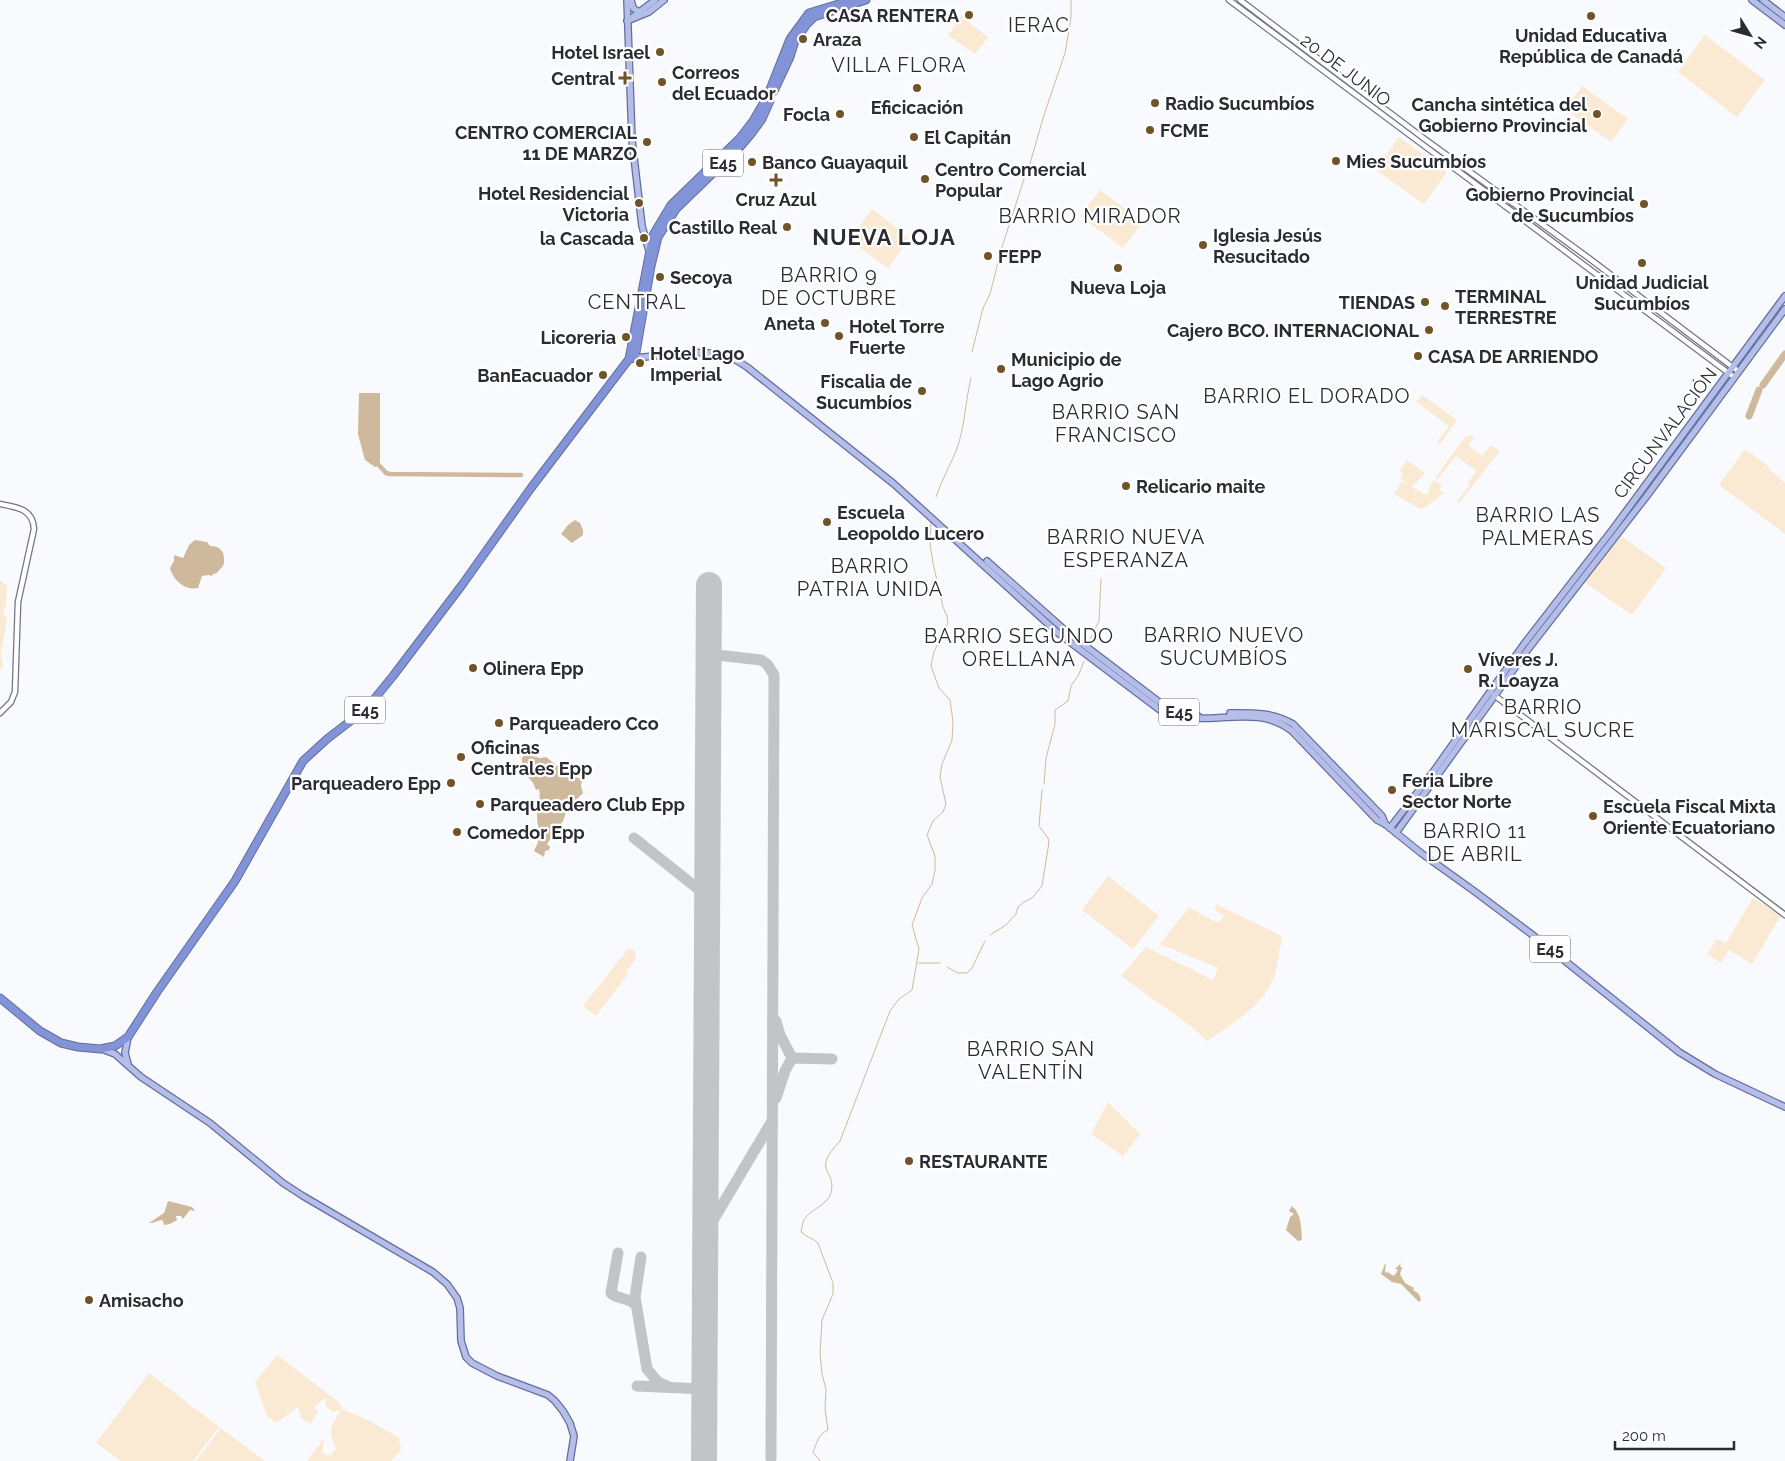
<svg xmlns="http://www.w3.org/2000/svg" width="1785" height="1461" viewBox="0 0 1785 1461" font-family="Raleway,sans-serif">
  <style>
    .green { fill: #fbead3 }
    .water { fill: #cfb99c }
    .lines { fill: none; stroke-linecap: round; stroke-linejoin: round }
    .stream { stroke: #cfb99c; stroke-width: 1 }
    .canal { stroke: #cfb99c; stroke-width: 4.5 }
    .river { stroke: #cfb99c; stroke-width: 7 }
    .taxiway { stroke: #c2c4c8; stroke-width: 11 }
    .runway { stroke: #c2c4c8; stroke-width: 26 }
    .minor-casing { stroke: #717684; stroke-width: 7 }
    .major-casing { stroke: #636f9e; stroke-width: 8 }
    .highway-casing { stroke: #636f9e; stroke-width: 9 }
    .minor { stroke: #fff; stroke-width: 4.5 }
    .major { stroke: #b4bee8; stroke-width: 5.5 }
    .highway { stroke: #8293d8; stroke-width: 7 }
    .poi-dot { fill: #705326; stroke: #fff; stroke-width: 2 }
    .labels { text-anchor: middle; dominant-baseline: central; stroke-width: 4.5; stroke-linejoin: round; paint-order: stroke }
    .shield { fill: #fff; stroke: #6a6b70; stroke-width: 1 }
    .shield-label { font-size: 16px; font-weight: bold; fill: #2a2c32 }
    .poi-label { font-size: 18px; font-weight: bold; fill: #2a2c32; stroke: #fff; text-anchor: start }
    .street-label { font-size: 18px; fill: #2a2c32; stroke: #fff }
    .quarter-label { font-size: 20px; letter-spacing: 1px; fill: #2a2c32; stroke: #fff }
    .district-label { font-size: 22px; font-weight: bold; letter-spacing: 1px; fill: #2a2c32; stroke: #fff }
  </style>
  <rect width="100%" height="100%" fill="#f9fafd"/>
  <g class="green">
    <path d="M961 17 988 37 975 54 948 35Z"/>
    <path d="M1705 35 1765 80 1737 117 1678 72Z"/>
    <path d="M1582 86 1628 119 1611 142 1565 109Z"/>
    <path d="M1399 137 1447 172 1424 204 1376 170Z"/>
    <path d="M1100 190 1143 222 1123 248 1080 216Z"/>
    <path d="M872 209 906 235 908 241 888 268 849 240Z"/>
    <path d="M1422 395 1457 420 1440 444 1437 442 1449 426 1416 402Z"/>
    <path d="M1470 435 1474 438 1468 445 1482 456 1491 445 1500 451 1459 503 1457 501 1470 485 1468 483 1476 471 1456 456 1437 480 1435 478 1465 437Z"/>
    <path d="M1745 449 1767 465 1771 471 1785 483V534L1719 485Z"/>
    <path d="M1407 460 1425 473 1412 487 1423 493 1419 499 1424 493 1427 495 1430 490 1428 489 1434 480 1442 485 1439 490 1444 493 1424 508 1420 509 1394 494 1402 481 1409 484 1400 478 1403 473 1400 471Z"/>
    <path d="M1621 536 1666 568 1632 615 1584 582Z"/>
    <path d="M0 580 7 586 6 603 3 613 7 620 1 653 3 666 0 670Z"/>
    <path d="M1108 876 1159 916 1133 949 1082 910Z"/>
    <path d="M1753 898 1781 915 1752 964 1729 950 1721 963 1707 954 1717 939 1726 943Z"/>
    <path d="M1216 904 1282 936C1280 948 1278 962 1275 974 1266 1005 1231 1024 1207 1041L1192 1027 1121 976 1146 947 1213 980 1218 968 1160 944 1189 907 1214 921 1220 922 1224 916 1215 910Z"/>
    <path d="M628 949 634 950 636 958 626 972 628 974 596 1016 583 1006Z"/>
    <path d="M1108 1102 1140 1134 1123 1156 1091 1134Z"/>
    <path d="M277 1355 340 1403 342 1409 370 1421 399 1438 401 1450 391 1461H307L324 1438 322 1453 330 1456 336 1449C328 1430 330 1427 341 1410L333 1412 326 1407V1397L314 1407 318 1411 311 1424 301 1418 298 1406 292 1412 276 1423 267 1416 255 1382Z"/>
    <path d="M149 1373 219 1427 193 1461H121L96 1443Z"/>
    <path d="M221 1428 265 1461H196Z"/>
  </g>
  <g class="water">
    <path d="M359 393H380V464L378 466 375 467 365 460 358 434Z"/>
    <path d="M575 520 580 523 583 530V535L572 543 561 534 568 525Z"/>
    <path d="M195 540 207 542 210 546C221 546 225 552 224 563 223 568 219 569 217 573L213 574 212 576 209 575 202 576 198 588C185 591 173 580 170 568L174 561V555L183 558 189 545Z"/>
    <path d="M527 755 540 758 546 757 561 769 582 780 581 786 583 793 567 810 563 821 558 828 560 829 558 834 553 835 547 844 550 847 549 850 545 851 544 857 534 851C545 830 536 831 537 812 538 803 541 798 539 789L536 790 533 783 522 770V757Z"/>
    <path d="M168 1201 192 1207 195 1211 190 1210 183 1219 181 1216H176L177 1220 170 1224 164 1225 163 1221 161 1220 152 1223H149L164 1213Z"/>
    <path d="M1292 1206C1302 1215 1301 1227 1302 1240L1298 1241 1286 1230 1290 1217 1294 1214 1289 1211Z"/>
    <path d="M1401 1263 1400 1266 1402 1268 1400 1274 1405 1283 1414 1288 1413 1290 1419 1294 1421 1300 1419 1302 1401 1284 1392 1282 1381 1274 1385 1264H1386L1385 1271 1386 1273 1387 1272 1394 1276 1398 1270 1395 1269Z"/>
  </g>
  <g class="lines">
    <g class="stream">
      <path d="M1029 167 1044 115 1065 53 1071 18V0"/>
      <path d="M972 352 983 308 990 294 1002 247 1025 176"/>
      <path d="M936 497C941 481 950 466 956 451 965 428 965 402 971 378"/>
      <path d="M1089 641 1099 621 1101 579"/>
      <path d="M1044 784 1046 758 1055 724V710L1068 701 1071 686 1079 674 1084 661"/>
      <path d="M990 935 1006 925 1016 914 1018 907 1024 902 1032 898 1042 886 1049 842 1048 838 1039 826 1042 790"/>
      <path d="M918 963H940"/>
      <path d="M947 967 958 973H967L972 968 985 941"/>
      <path d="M820 1461 813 1452C817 1443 818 1434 828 1430L825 1409 826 1389 822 1374 820 1354 822 1320 833 1294V1283L818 1243C813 1238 806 1237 801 1232 802 1228 802 1224 804 1220 810 1209 828 1205 831 1193 837 1168 810 1173 840 1141L890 1011 899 999 912 990 919 949 912 925 922 898 932 884 935 871V856L927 835 933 821 943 812 946 804 940 777 942 764 952 740 953 721 950 700 939 688 931 666 934 652 948 623 947 616 943 607 933 563 930 544 931 522"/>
    </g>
    <path class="canal" d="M377 463 386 473 390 474 521 475"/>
    <g class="river">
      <path d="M1763 385 1785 354"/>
      <path d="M1749 416 1759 390"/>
    </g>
    <g class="taxiway">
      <path d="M708 654 761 660 767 664 774 675 771 1458"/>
      <path d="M634 838 707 896"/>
      <path d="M776 1021 780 1035 792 1058 785 1071 776 1098"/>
      <path d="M792 1058 832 1059"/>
      <path d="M705 1234 772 1121"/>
      <path d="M618 1253 611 1293C618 1300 629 1297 636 1305"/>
      <path d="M641 1257 635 1297 647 1369 658 1382 669 1387"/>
      <path d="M637 1386 704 1389"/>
    </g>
    <path class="runway" d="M704 1461 709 585"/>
    <defs>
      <g id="minor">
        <path d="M1229 0 1734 377"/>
        <path d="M1240 0 1426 140 1586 256 1738 371"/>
        <path d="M0 504C17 507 33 509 34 529L18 602 15 692 11 702 0 713"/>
        <path d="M1494 695 1785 915"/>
      </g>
      <g id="major">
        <path d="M627 0 632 140 642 226 649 251"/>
        <path d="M631 0 633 8 639 12"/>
        <path d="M1752 0 1785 25"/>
        <path d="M1763 0 1785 17"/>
        <path d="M633 17 655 0"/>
        <path d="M627 21 649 12 664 0"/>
        <path d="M635 358C664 356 697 348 726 356 733 358 741 363 747 367L894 484 1058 633 1160 710C1202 732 1253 700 1292 731L1377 820 1385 824 1421 853 1474 891 1530 933 1679 1052 1715 1074 1785 1107"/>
        <path d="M987 561 1067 632 1159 702C1172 710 1183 714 1198 716"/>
        <path d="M1230 713C1252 713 1273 712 1293 724L1382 816 1385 824"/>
        <path d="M1390 828 1433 772 1524 644 1613 529 1785 296"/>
        <path d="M1396 833 1529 648 1646 497 1785 309"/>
        <path d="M128 1037 125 1053 128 1064"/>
        <path d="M102 1049 115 1054 141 1077 210 1123 283 1183 303 1196 433 1272 447 1284 457 1298 460 1308 461 1341 466 1357 472 1363 497 1376 548 1395 555 1401 563 1411 570 1423 574 1436 570 1461"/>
      </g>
      <g id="highway">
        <path d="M774 91 790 57 795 41 807 24 814 17 866 0"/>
        <path d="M629 359 635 358 651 266 658 237 676 209 740 147 751 134 762 119 770 101"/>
        <path d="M0 998 40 1031 61 1043 78 1047 100 1049 115 1046 128 1037 157 992 235 881 303 761 327 739 366 709 393 676 462 585 531 488 629 359 653 235 671 205 740 138 753 121 767 97 790 39 809 13 852 0"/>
      </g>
    </defs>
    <use href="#minor" class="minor-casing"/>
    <use href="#major" class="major-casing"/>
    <use href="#highway" class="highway-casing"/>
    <use href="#minor" class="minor"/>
    <use href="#major" class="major"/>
    <use href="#highway" class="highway"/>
  </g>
  <g class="poi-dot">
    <circle cx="969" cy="15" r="5"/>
    <circle cx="1591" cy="16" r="5"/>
    <circle cx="803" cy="39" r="5"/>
    <circle cx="660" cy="52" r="5"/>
    <path d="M622.5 70.5h5v5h5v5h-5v5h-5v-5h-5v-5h5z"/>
    <circle cx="662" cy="82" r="5"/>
    <circle cx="917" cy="88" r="5"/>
    <circle cx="1155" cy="103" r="5"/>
    <circle cx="840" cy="114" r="5"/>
    <circle cx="1597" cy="114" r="5"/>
    <circle cx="1150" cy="130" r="5"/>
    <circle cx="914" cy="137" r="5"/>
    <circle cx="647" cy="142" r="5"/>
    <circle cx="1336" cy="161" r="5"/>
    <circle cx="752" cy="162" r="5"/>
    <circle cx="925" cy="179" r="5"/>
    <path d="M773.5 172.5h5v5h5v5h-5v5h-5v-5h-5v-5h5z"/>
    <circle cx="639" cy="203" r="5"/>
    <circle cx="1644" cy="204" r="5"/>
    <circle cx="787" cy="227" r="5"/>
    <circle cx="644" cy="238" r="5"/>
    <circle cx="1203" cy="245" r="5"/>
    <circle cx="988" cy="256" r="5"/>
    <circle cx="1642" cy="263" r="5"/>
    <circle cx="1118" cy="268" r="5"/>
    <circle cx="660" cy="277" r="5"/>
    <circle cx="1425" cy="302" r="5"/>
    <circle cx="1445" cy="306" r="5"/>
    <circle cx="825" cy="323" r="5"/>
    <circle cx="1429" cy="330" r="5"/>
    <circle cx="839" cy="336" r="5"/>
    <circle cx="626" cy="337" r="5"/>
    <circle cx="1418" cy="356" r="5"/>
    <circle cx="640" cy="363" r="5"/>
    <circle cx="1001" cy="369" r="5"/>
    <circle cx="603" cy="375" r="5"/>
    <circle cx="922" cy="391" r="5"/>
    <circle cx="1126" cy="486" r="5"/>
    <circle cx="827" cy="522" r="5"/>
    <circle cx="473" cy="668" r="5"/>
    <circle cx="1468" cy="669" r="5"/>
    <circle cx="499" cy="723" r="5"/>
    <circle cx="461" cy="757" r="5"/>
    <circle cx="451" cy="783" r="5"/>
    <circle cx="1392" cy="790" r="5"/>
    <circle cx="480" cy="804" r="5"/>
    <circle cx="1593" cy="816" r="5"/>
    <circle cx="457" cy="832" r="5"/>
    <circle cx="909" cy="1161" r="5"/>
    <circle cx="89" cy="1300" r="5"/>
  </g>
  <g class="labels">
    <g class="shield">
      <rect x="703" y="149.5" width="40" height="27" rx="4"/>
      <rect x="345" y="696.5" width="40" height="27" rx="4"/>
      <rect x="1159" y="698.5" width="40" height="27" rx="4"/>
      <rect x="1530" y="935.5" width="40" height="27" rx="4"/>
    </g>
    <g class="shield-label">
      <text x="723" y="163">E45</text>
      <text x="365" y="710">E45</text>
      <text x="1179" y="712">E45</text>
      <text x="1550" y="949">E45</text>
    </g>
    <g class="poi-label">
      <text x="959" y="15" text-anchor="end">CASA RENTERA</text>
      <text x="1591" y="35" text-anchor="middle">Unidad Educativa<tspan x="1591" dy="21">República de Canadá</tspan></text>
      <text x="813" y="39">Araza</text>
      <text x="650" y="52" text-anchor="end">Hotel Israel</text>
      <text x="672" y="72">Correos<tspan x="672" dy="21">del Ecuador</tspan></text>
      <text x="615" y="78" text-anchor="end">Central</text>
      <text x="1165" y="103">Radio Sucumbíos</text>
      <text x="1587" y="104" text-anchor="end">Cancha sintética del<tspan x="1587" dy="21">Gobierno Provincial</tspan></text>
      <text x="917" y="107" text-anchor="middle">Eficicación</text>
      <text x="830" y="114" text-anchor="end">Focla</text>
      <text x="1160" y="130">FCME</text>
      <text x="637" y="132" text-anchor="end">CENTRO COMERCIAL<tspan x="637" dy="21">11 DE MARZO</tspan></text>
      <text x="924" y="137">El Capitán</text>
      <text x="1346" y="161">Mies Sucumbíos</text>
      <text x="762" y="162">Banco Guayaquil</text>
      <text x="935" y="169">Centro Comercial<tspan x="935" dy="21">Popular</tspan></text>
      <text x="629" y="193" text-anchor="end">Hotel Residencial<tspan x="629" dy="21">Victoria</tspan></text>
      <text x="1634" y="194" text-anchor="end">Gobierno Provincial<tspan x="1634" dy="21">de Sucumbíos</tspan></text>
      <text x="776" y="199" text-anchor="middle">Cruz Azul</text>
      <text x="777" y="227" text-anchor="end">Castillo Real</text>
      <text x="1213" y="235">Iglesia Jesús<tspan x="1213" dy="21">Resucitado</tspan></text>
      <text x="634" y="238" text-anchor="end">la Cascada</text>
      <text x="998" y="256">FEPP</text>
      <text x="670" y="277">Secoya</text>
      <text x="1642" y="282" text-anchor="middle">Unidad Judicial<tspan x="1642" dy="21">Sucumbíos</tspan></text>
      <text x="1118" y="287" text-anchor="middle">Nueva Loja</text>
      <text x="1455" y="296">TERMINAL<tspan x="1455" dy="21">TERRESTRE</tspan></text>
      <text x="1415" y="302" text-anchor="end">TIENDAS</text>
      <text x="815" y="323" text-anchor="end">Aneta</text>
      <text x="849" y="326">Hotel Torre<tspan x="849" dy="21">Fuerte</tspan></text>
      <text x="1419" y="330" text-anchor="end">Cajero BCO. INTERNACIONAL</text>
      <text x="616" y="337" text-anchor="end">Licoreria</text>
      <text x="650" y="353">Hotel Lago<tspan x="650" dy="21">Imperial</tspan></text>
      <text x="1428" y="356">CASA DE ARRIENDO</text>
      <text x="1011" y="359">Municipio de<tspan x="1011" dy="21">Lago Agrio</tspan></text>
      <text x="593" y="375" text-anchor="end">BanEacuador</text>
      <text x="912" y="381" text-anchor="end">Fiscalia de<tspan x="912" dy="21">Sucumbíos</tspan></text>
      <text x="1136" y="486">Relicario maite</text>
      <text x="837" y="512">Escuela<tspan x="837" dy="21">Leopoldo Lucero</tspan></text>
      <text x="1478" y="659">Víveres J.<tspan x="1478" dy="21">R. Loayza</tspan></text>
      <text x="483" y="668">Olinera Epp</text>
      <text x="509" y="723">Parqueadero Cco</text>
      <text x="471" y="747">Oficinas<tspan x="471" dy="21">Centrales Epp</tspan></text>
      <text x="1402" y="780">Feria Libre<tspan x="1402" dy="21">Sector Norte</tspan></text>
      <text x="441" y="783" text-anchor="end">Parqueadero Epp</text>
      <text x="490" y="804">Parqueadero Club Epp</text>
      <text x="1603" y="806">Escuela Fiscal Mixta<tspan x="1603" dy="21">Oriente Ecuatoriano</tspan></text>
      <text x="467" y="832">Comedor Epp</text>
      <text x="919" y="1161">RESTAURANTE</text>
      <text x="99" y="1300">Amisacho</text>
    </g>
    <g class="street-label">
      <text transform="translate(1346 70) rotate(37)">20 DE JUNIO</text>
      <text transform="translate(1665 433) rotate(-53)">CIRCUNVALACIÓN</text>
    </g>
    <g class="quarter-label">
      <text x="1039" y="25">IERAC</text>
      <text x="899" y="65">VILLA FLORA</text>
      <text x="1090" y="216">BARRIO MIRADOR</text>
      <text x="829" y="275">BARRIO 9<tspan x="829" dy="23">DE OCTUBRE</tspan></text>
      <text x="637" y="302">CENTRAL</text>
      <text x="1307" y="396">BARRIO EL DORADO</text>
      <text x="1116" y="412">BARRIO SAN<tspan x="1116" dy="23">FRANCISCO</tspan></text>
      <text x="1538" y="515">BARRIO LAS<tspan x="1538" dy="23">PALMERAS</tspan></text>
      <text x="1126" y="537">BARRIO NUEVA<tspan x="1126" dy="23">ESPERANZA</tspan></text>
      <text x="870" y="566">BARRIO<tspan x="870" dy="23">PATRIA UNIDA</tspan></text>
      <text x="1224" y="635">BARRIO NUEVO<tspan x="1224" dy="23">SUCUMBÍOS</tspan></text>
      <text x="1019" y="636">BARRIO SEGUNDO<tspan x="1019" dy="23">ORELLANA</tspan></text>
      <text x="1543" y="707">BARRIO<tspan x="1543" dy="23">MARISCAL SUCRE</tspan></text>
      <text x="1475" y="831">BARRIO 11<tspan x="1475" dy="23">DE ABRIL</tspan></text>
      <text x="1031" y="1049">BARRIO SAN<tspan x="1031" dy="23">VALENTÍN</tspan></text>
    </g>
    <g class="district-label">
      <text x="884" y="237">NUEVA LOJA</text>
    </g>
  </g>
  <g transform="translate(1750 35) rotate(127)" stroke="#ffffff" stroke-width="4" paint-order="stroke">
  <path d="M0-4L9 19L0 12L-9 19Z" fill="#2a2c32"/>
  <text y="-8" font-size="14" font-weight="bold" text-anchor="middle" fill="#2a2c32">N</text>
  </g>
  <path d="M1615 1441v8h119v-8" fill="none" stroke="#2a2c32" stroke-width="2.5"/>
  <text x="1622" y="1441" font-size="15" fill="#2a2c32" stroke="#ffffff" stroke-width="4" paint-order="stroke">200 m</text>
</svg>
